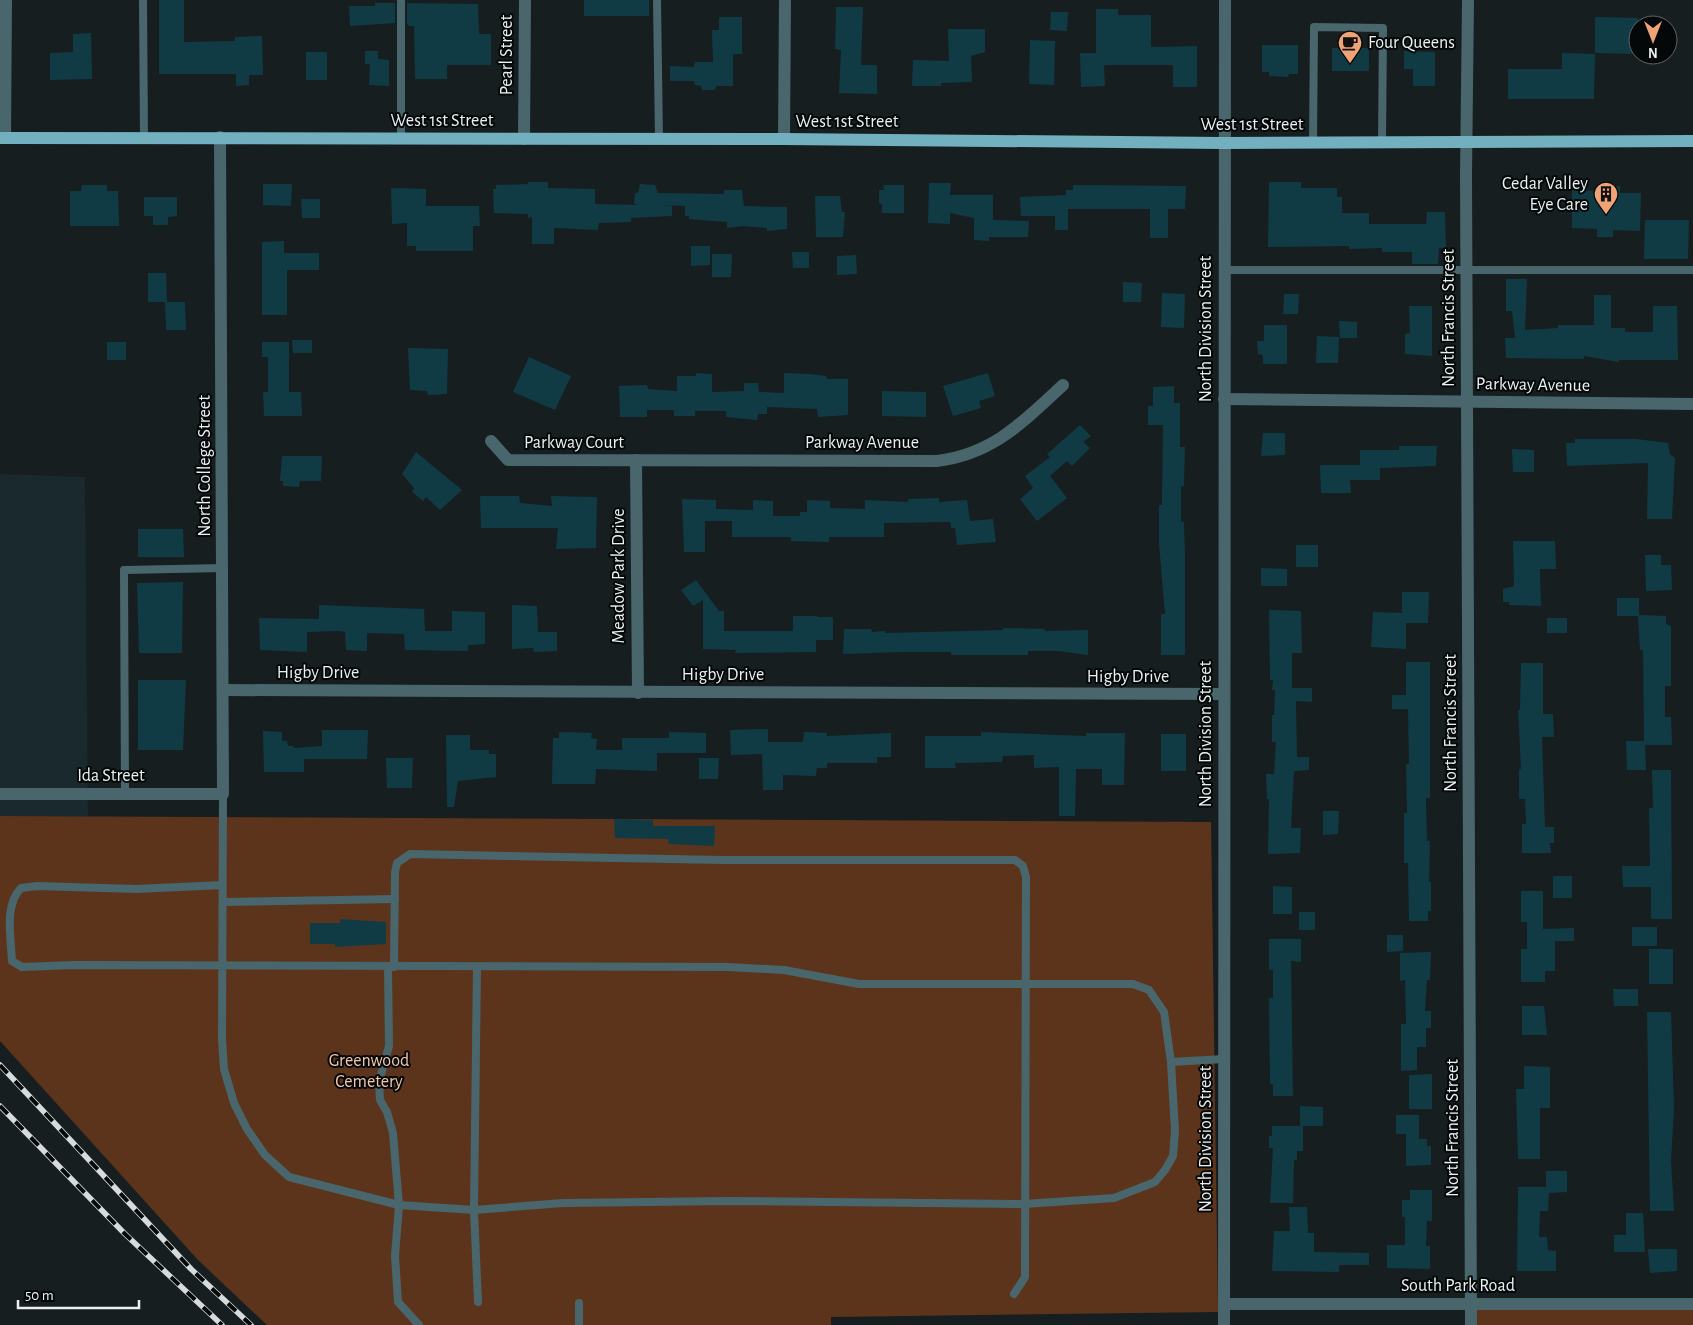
<svg xmlns="http://www.w3.org/2000/svg" width="1693" height="1325" viewBox="0 0 1693 1325" font-family="'Alegreya Sans',sans-serif">
  <style>
    .built { fill: #19292d }
    .green { fill: #5c341c }
    .building { fill: #113b44 }
    .lines { fill: none; stroke-linecap: round; stroke-linejoin: round }
    .service { stroke: #49666d; stroke-width: 8 }
    .minor { stroke: #49666d; stroke-width: 12 }
    .tertiary { stroke: #49666d; stroke-width: 12 }
    .primary { stroke: #72b0bf; stroke-width: 12 }
    .rail-casing { stroke: #d6dcdd; stroke-width: 5.5 }
    .rail { stroke: #050808; stroke-width: 4; stroke-dasharray: 11; stroke-linecap: butt }
    .labels { text-anchor: middle; dominant-baseline: central; stroke-width: 4; stroke-linejoin: round; paint-order: stroke }
    .poi-label { font-size: 18px; fill: #ebf1f2; stroke: #050808; text-anchor: start }
    .street-label { font-size: 18px; fill: #ebf1f2; stroke: #050808 }
    .park-label { font-size: 18px; fill: #f6c6ac; stroke: #050808 }
  </style>
  <rect width="100%" height="100%" fill="#161e20"/>
  <path class="built" d="M0 474 85 477 88 816H0Z"/>
  <g class="green">
    <path d="M0 816 1211 822 1218 1312 831 1317V1325H267L198 1260 0 1041Z"/>
    <path d="M1471 1303 1693 1304V1325H1471Z"/>
  </g>
  <g class="building">
    <path d="M159 0H184V42L235 41V37L262 36 263 75H249V85L236 86V74H159Z"/>
    <rect x="584" y="0" width="65" height="16"/>
    <path d="M375 3H395V23L350 26 349 6H375Z"/>
    <path d="M407 3 478 4 479 34H491V65H447V79H415L414 26H408L407 23Z"/>
    <path d="M836 7H863L861 65H877V94L839 93 841 50 835 49Z"/>
    <path d="M1096 9H1118V15H1151V47L1197 46V87H1173V65H1104L1105 86 1081 87 1080 53H1096Z"/>
    <path d="M1051 12H1068L1067 31 1050 30Z"/>
    <path d="M719 17H742V54H733V86H716L715 90H702L701 86 695 85 694 81H670V66L694 67 695 62H713L712 30H719Z"/>
    <path d="M1595 17 1638 18V54L1595 53Z"/>
    <path d="M948 29H985V52L971 56 972 82 941 83V86H912L913 60 949 61Z"/>
    <path d="M91 33 92 79 50 80V53L73 52V34Z"/>
    <path d="M1030 40 1055 41 1054 85 1029 84Z"/>
    <path d="M1262 45H1298V74H1289L1288 77 1269 76V72H1262Z"/>
    <rect x="1332" y="48" width="37" height="23"/>
    <path d="M365 51H378V59L389 60V86L369 85 370 64H365Z"/>
    <path d="M1404 51 1435 52V86H1413V69H1404Z"/>
    <rect x="306" y="52" width="21" height="28"/>
    <path d="M1562 53 1595 54 1594 99H1508V69H1562Z"/>
    <path d="M528 182H548V188L595 189V204L638 205 634 204 635 193H638L640 184 655 185 658 193 724 194V190H742L744 206 787 207V229L767 231V228L742 226 727 228V222L689 219V216H685V206L658 205 672 206V216L631 218V222L599 223 598 230 554 228V244H532V217L528 218V214L494 213 493 189H496V185L528 184Z"/>
    <path d="M1269 182H1301V188H1337V197H1342V213H1369V224H1426L1427 212H1445L1446 248H1439L1438 264H1412V252H1382V248L1349 249V246L1268 247Z"/>
    <path d="M929 183H951L950 195H993V220L1029 221 1028 237H989V241L974 240V218L950 213V224L928 223Z"/>
    <path d="M263 184H292L291 206 263 205Z"/>
    <path d="M82 185H107V191H118L119 226H70V191H81Z"/>
    <path d="M883 185H904V213H882V204L879 203V190H884Z"/>
    <path d="M1073 185 1186 186 1185 209H1168V238H1150V209H1068V230H1055V216H1021L1020 197 1066 195V190H1073Z"/>
    <path d="M1607 186H1620V193H1641L1640 231 1613 230V237H1597V229L1572 228V190L1607 191Z"/>
    <path d="M391 188 426 189V206H479L480 226H473V251H416V246H407V223L392 224Z"/>
    <path d="M815 196H840L842 212H845L843 237H816Z"/>
    <path d="M144 197H177V216L168 217V225H153V216H144Z"/>
    <path d="M301 199H320V218H302Z"/>
    <path d="M1645 220H1689L1688 259H1644Z"/>
    <path d="M284 241V253H319V270H287V315H262V242Z"/>
    <path d="M691 246H710V265L691 266Z"/>
    <path d="M792 252H809V268H793Z"/>
    <path d="M712 254H732L731 277H712Z"/>
    <path d="M856 255 857 274 837 275V256Z"/>
    <path d="M148 273H166L167 302H185L186 330H166L165 302H148Z"/>
    <path d="M1506 279H1527L1525 330 1558 328V325H1594V295H1611V328H1625V332H1653V306H1677L1678 360H1619V362L1584 356V359L1506 358 1505 338H1515L1512 311H1506Z"/>
    <path d="M1123 282 1142 283 1141 302H1123Z"/>
    <path d="M1162 293 1185 294 1184 328 1161 327Z"/>
    <path d="M1284 294H1299L1298 314H1283Z"/>
    <path d="M1409 306H1432V356L1405 354V334L1410 333Z"/>
    <path d="M1339 321 1357 322V338H1340Z"/>
    <path d="M1264 325H1287V364H1263V355L1258 354 1257 341H1264Z"/>
    <path d="M1317 336 1339 337 1338 363H1316Z"/>
    <path d="M292 340H312V353H293Z"/>
    <rect x="107" y="342" width="19" height="18"/>
    <path d="M262 342H289V392H301L302 416H264L263 392H268V357H262Z"/>
    <path d="M408 348 448 349 447 394 428 395 427 391 410 390Z"/>
    <path d="M529 357 571 376 555 410 513 392Z"/>
    <path d="M696 373 712 374V392L744 391V383H758L759 392 784 393V373L810 374 826 376 827 379H848V415L818 417 817 409 767 407V414H758L757 420 726 417V411H695V416H674V410H647V417H620L619 386 647 385 648 389 677 391V376H696Z"/>
    <path d="M988 373 995 396 979 401 981 408 953 416 943 386Z"/>
    <path d="M1174 386V403H1180V447H1185L1184 486H1181V522H1184L1185 555V655H1161V614H1165L1159 544V505H1162L1163 425H1148V406H1153V387Z"/>
    <path d="M882 391 926 392V417L882 416Z"/>
    <path d="M1080 425 1091 436 1083 442 1090 448 1072 466 1067 461 1050 476 1067 498 1037 521 1020 499 1033 488 1025 476 1050 457 1047 454Z"/>
    <path d="M1263 433H1285V455L1261 456Z"/>
    <path d="M1575 439H1636L1668 443 1670 454 1675 458 1672 519H1647L1648 463 1567 466 1566 443H1575Z"/>
    <path d="M1399 446H1437L1436 466 1380 468V480H1350L1351 493H1321L1320 465H1360V450H1399Z"/>
    <path d="M1512 449 1534 450V472H1513Z"/>
    <path d="M416 452 462 490 440 510 426 497 423 501 412 492 414 488 402 474Z"/>
    <path d="M282 456H322L321 481H300L299 487 283 486V481H280Z"/>
    <path d="M480 496H519L520 503 552 506 551 496 597 497 596 548 556 549 558 528H481Z"/>
    <path d="M939 498V502L967 500 970 521 993 519 996 542 957 545 955 528H951L950 522 884 523V537H829V542L791 541V537H732V521H705V552H684L682 499 716 500V509L753 510V500L773 501V516H800V512H807V500L830 501V508L865 509V500L908 502V499Z"/>
    <path d="M138 529H183L184 557H138Z"/>
    <path d="M1513 541H1555L1556 569H1540L1541 606 1509 605V602H1503V589L1514 586Z"/>
    <rect x="1296" y="545" width="22" height="22"/>
    <path d="M1645 555H1661V565H1671L1672 590 1646 591Z"/>
    <path d="M1261 568 1287 569V586H1261Z"/>
    <path d="M696 580 719 611H724V631H793V616H817V617H833V640H816V652L735 653 736 650 703 649V600L693 606 681 590Z"/>
    <path d="M183 582 182 653H139L137 583Z"/>
    <path d="M1402 592H1429L1428 623H1406V649L1371 647 1373 612 1402 613Z"/>
    <path d="M1617 598H1639V615L1666 616V624L1671 626V686H1665V717H1671L1672 745H1645L1646 770H1627L1626 741H1644L1643 650H1640L1638 616H1617Z"/>
    <path d="M319 605 424 609 425 631H452V611L485 612V644L468 645V651L405 650 404 634 367 633V651L346 650 345 632 338 631 307 632V652L260 650 259 618 319 619Z"/>
    <path d="M512 605 537 606 538 632H557V651L534 652 533 648 512 649Z"/>
    <path d="M1269 610 1301 611 1302 653H1292V688H1312V702L1296 701 1297 757H1309V770L1294 771 1291 828H1301L1300 853 1268 854 1269 799H1267L1266 774H1274L1276 742H1272V715H1274L1275 690H1272L1273 680H1270Z"/>
    <rect x="1547" y="618" width="20" height="15"/>
    <path d="M1003 628 1045 629V631L1088 630V655L1058 651H1028V655H951V652H899L843 654 844 629H871L872 632 885 631V633L1003 630Z"/>
    <path d="M1406 662H1430V798H1426L1427 841H1430L1429 882H1431V911H1428V921H1409L1408 863H1404V813H1407L1406 764H1409L1408 709H1392V695H1406Z"/>
    <path d="M1521 663H1543V714H1553L1554 737H1542L1545 827H1554V843H1550L1551 853H1522V824H1526L1525 799H1519V769H1521L1518 710H1520Z"/>
    <path d="M138 680H186L183 750H138Z"/>
    <path d="M768 729V742H803L804 732 827 733V736L891 733V757H877V763H827V768H817L816 776 783 775V790H763L762 754 731 755 730 730Z"/>
    <path d="M322 730H368L367 759H304V772H264L263 731 282 732V741H287L288 746H293L294 748 322 746Z"/>
    <path d="M559 732 592 733 591 738 597 739 596 750H622V738H669V732L706 733V753H657V771L596 769 595 784H552L553 738H559Z"/>
    <path d="M981 732 1086 736V733H1125L1124 785H1102V769H1076L1075 816H1059V767L1034 768V755L1003 756 1002 762 955 763 956 768H925V736H981Z"/>
    <rect x="1161" y="734" width="25" height="37"/>
    <path d="M446 735H470V750H489V754H496V777L458 781 454 807H447Z"/>
    <path d="M386 758H413L412 788H387Z"/>
    <path d="M699 758H719L718 779H699Z"/>
    <path d="M1652 770H1671L1672 919H1651V887H1623L1622 866H1650L1649 808H1653Z"/>
    <path d="M1323 811H1339L1338 834 1323 835Z"/>
    <path d="M614 819 653 820V826H715L714 846 669 844 668 839 615 838Z"/>
    <rect x="1553" y="876" width="19" height="22"/>
    <path d="M1273 886 1292 887V914H1273Z"/>
    <path d="M1521 891H1543V929L1574 928V941H1555V971H1545V982H1521V949H1527V922H1521Z"/>
    <rect x="1299" y="912" width="16" height="18"/>
    <path d="M340 919 386 922V944L335 947V944H310V923H340Z"/>
    <rect x="1632" y="927" width="25" height="19"/>
    <path d="M1387 935H1403V951L1387 952Z"/>
    <path d="M1269 939H1301V962L1291 961 1293 1096H1273V1084H1270L1269 998H1273V970H1269Z"/>
    <rect x="1649" y="949" width="24" height="35"/>
    <path d="M1431 952 1430 980H1427L1425 1011H1431V1028H1426V1047H1417V1070L1401 1071V1024H1406L1405 980 1400 981V953Z"/>
    <path d="M1613 989H1638V1006H1614Z"/>
    <path d="M1522 1006H1544L1547 1035H1522Z"/>
    <path d="M1647 1012H1671L1674 1108 1671 1161 1674 1211H1650Z"/>
    <path d="M1524 1066 1550 1067V1108H1540V1159H1518L1516 1089H1524Z"/>
    <path d="M1432 1074V1109H1409V1075Z"/>
    <path d="M1300 1106 1323 1107V1126H1300Z"/>
    <path d="M1396 1115H1419V1139H1427V1146H1431V1165L1406 1166V1134H1396Z"/>
    <path d="M1272 1126H1303V1151H1297V1160H1294L1293 1203H1270L1273 1148H1269V1136H1272Z"/>
    <path d="M1546 1171H1567V1192L1549 1193 1548 1211H1540L1539 1237H1547L1548 1250 1556 1251V1271H1517L1518 1187H1546Z"/>
    <path d="M1410 1190H1432V1221H1427L1426 1246H1430V1269L1387 1268V1245H1405V1217H1402V1200H1410Z"/>
    <path d="M1289 1207H1307L1308 1233H1314V1252L1369 1253V1265H1339V1272L1272 1271 1274 1231H1290Z"/>
    <path d="M1626 1213H1643L1645 1252H1614V1235H1626Z"/>
    <path d="M1648 1249H1677V1271L1650 1273Z"/>
  </g>
  <g class="lines">
    <g class="service">
      <path d="M143 0 144 138"/>
      <path d="M401 0V138"/>
      <path d="M657 0 659 139"/>
      <path d="M1313 143 1314 27 1383 28 1382 143"/>
      <path d="M1223 270H1693"/>
      <path d="M125 794 124 570 223 568"/>
      <path d="M223 794 222 1039 224 1069 234 1103 247 1129 265 1155 289 1177 399 1205 474 1210 563 1203 730 1201 1024 1204 1114 1198 1155 1182 1165 1170 1173 1156 1175 1131 1171 1062 1164 1012 1149 990 1133 984H859L784 970 727 967 74 965 22 967 12 961C11 938 4 905 21 888L37 886 136 889 223 885"/>
      <path d="M223 902 395 899"/>
      <path d="M388 967 389 1046 379 1082 380 1100 387 1112 393 1133 399 1205 395 1256 398 1302 419 1325"/>
      <path d="M394 967 395 872 397 863 410 854 723 860H1015L1023 866 1026 877 1025 1277 1014 1294"/>
      <path d="M477 967 474 1210 478 1302"/>
      <path d="M1171 1062 1224 1059"/>
      <path d="M579 1303V1325"/>
    </g>
    <g class="minor">
      <path d="M1468 0 1466 175 1471 1325"/>
      <path d="M5 138 6 0"/>
      <path d="M784 139 785 0"/>
      <path d="M1224 399 1693 404"/>
      <path d="M491 441 508 460 937 461C993 454 1023 422 1063 385"/>
      <path d="M636 460 638 693"/>
      <path d="M223 690 1224 694"/>
      <path d="M0 794H223L220 137"/>
      <path d="M1224 1304H1693"/>
      <path d="M1224 1325 1225 0"/>
    </g>
    <path class="tertiary" d="M524 139 525 0"/>
    <path class="primary" d="M0 138 784 139 1223 143 1693 141"/>
    <defs>
      <g id="rail">
        <path d="M0 1065 191 1269 251 1325"/>
        <path d="M0 1106 125 1234 222 1325"/>
      </g>
    </defs>
    <use href="#rail" class="rail-casing"/>
    <use href="#rail" class="rail"/>
  </g>
  <defs>
    <symbol id="cafe-pin" viewBox="-11 -11 22 30"><path d="M0 17L-7.5 6A9.5 9.5 0 1 1 7.5 6Z" fill="#efa377" stroke="#050808"/><path d="M-5.5-4.5H6V0H3Q3 3.5 0 3.5H-2.5Q-5.5 3.5-5.5 0ZM3-3.2v2h1.7v-2ZM-6 4.5H4V6H-6Z" fill="#111"/></symbol>
    <symbol id="building-pin" viewBox="-11 -11 22 30"><path d="M0 17L-7.5 6A9.5 9.5 0 1 1 7.5 6Z" fill="#efa377" stroke="#050808"/><path d="M-4-6H4V6H1V3H-1V6H-4ZM-2.5-4.3h1.7v1.8h-1.7ZM.8-4.3h1.7v1.8H.8ZM-2.5-1h1.7V.8h-1.7ZM.8-1h1.7V.8H.8Z" fill="#111"/></symbol>
  </defs>
  <g fill-rule="evenodd">
    <use href="#cafe-pin" x="1336" y="29" width="28" height="38"/>
    <use href="#building-pin" x="1592" y="180" width="28" height="38"/>
  </g>
  <g class="labels">
    <g class="poi-label">
      <text x="1368" y="43">Four Queens</text>
      <text x="1588" y="184" text-anchor="end">Cedar Valley<tspan x="1588" dy="21">Eye Care</tspan></text>
    </g>
    <g class="street-label">
      <text transform="translate(507 55) rotate(-90)">Pearl Street</text>
      <text x="442" y="121">West 1st Street</text>
      <text x="847" y="122">West 1st Street</text>
      <text x="1252" y="125">West 1st Street</text>
      <text transform="translate(1449 318) rotate(-90)">North Francis Street</text>
      <text transform="translate(1206 329) rotate(-90)">North Division Street</text>
      <text transform="translate(1533 385) rotate(1)">Parkway Avenue</text>
      <text x="574" y="443">Parkway Court</text>
      <text x="862" y="443">Parkway Avenue</text>
      <text transform="translate(205 466) rotate(-90)">North College Street</text>
      <text transform="translate(619 576) rotate(-90)">Meadow Park Drive</text>
      <text x="318" y="673">Higby Drive</text>
      <text x="723" y="675">Higby Drive</text>
      <text x="1128" y="677">Higby Drive</text>
      <text transform="translate(1451 723) rotate(-90)">North Francis Street</text>
      <text transform="translate(1206 734) rotate(-90)">North Division Street</text>
      <text x="111" y="776">Ida Street</text>
      <text transform="translate(1453 1128) rotate(-90)">North Francis Street</text>
      <text transform="translate(1206 1139) rotate(-90)">North Division Street</text>
      <text x="1458" y="1286">South Park Road</text>
    </g>
    <g class="park-label">
      <text x="369" y="1061">Greenwood<tspan x="369" dy="21">Cemetery</tspan></text>
    </g>
  </g>
  <g transform="translate(1653 40) rotate(180)"><circle r="24" fill="#050808" stroke="#616566"/>
  <path d="M0-4L9 19L0 12L-9 19Z" fill="#efa377"/>
  <text y="-8" font-size="14" font-weight="bold" text-anchor="middle" fill="#ebf1f2">N</text>
  </g>
  <path d="M18 1300v8h121v-8" fill="none" stroke="#ebf1f2" stroke-width="2.5"/>
  <text x="25" y="1300" font-size="15" fill="#ebf1f2" stroke="#050808" stroke-width="4" paint-order="stroke">50 m</text>
</svg>
